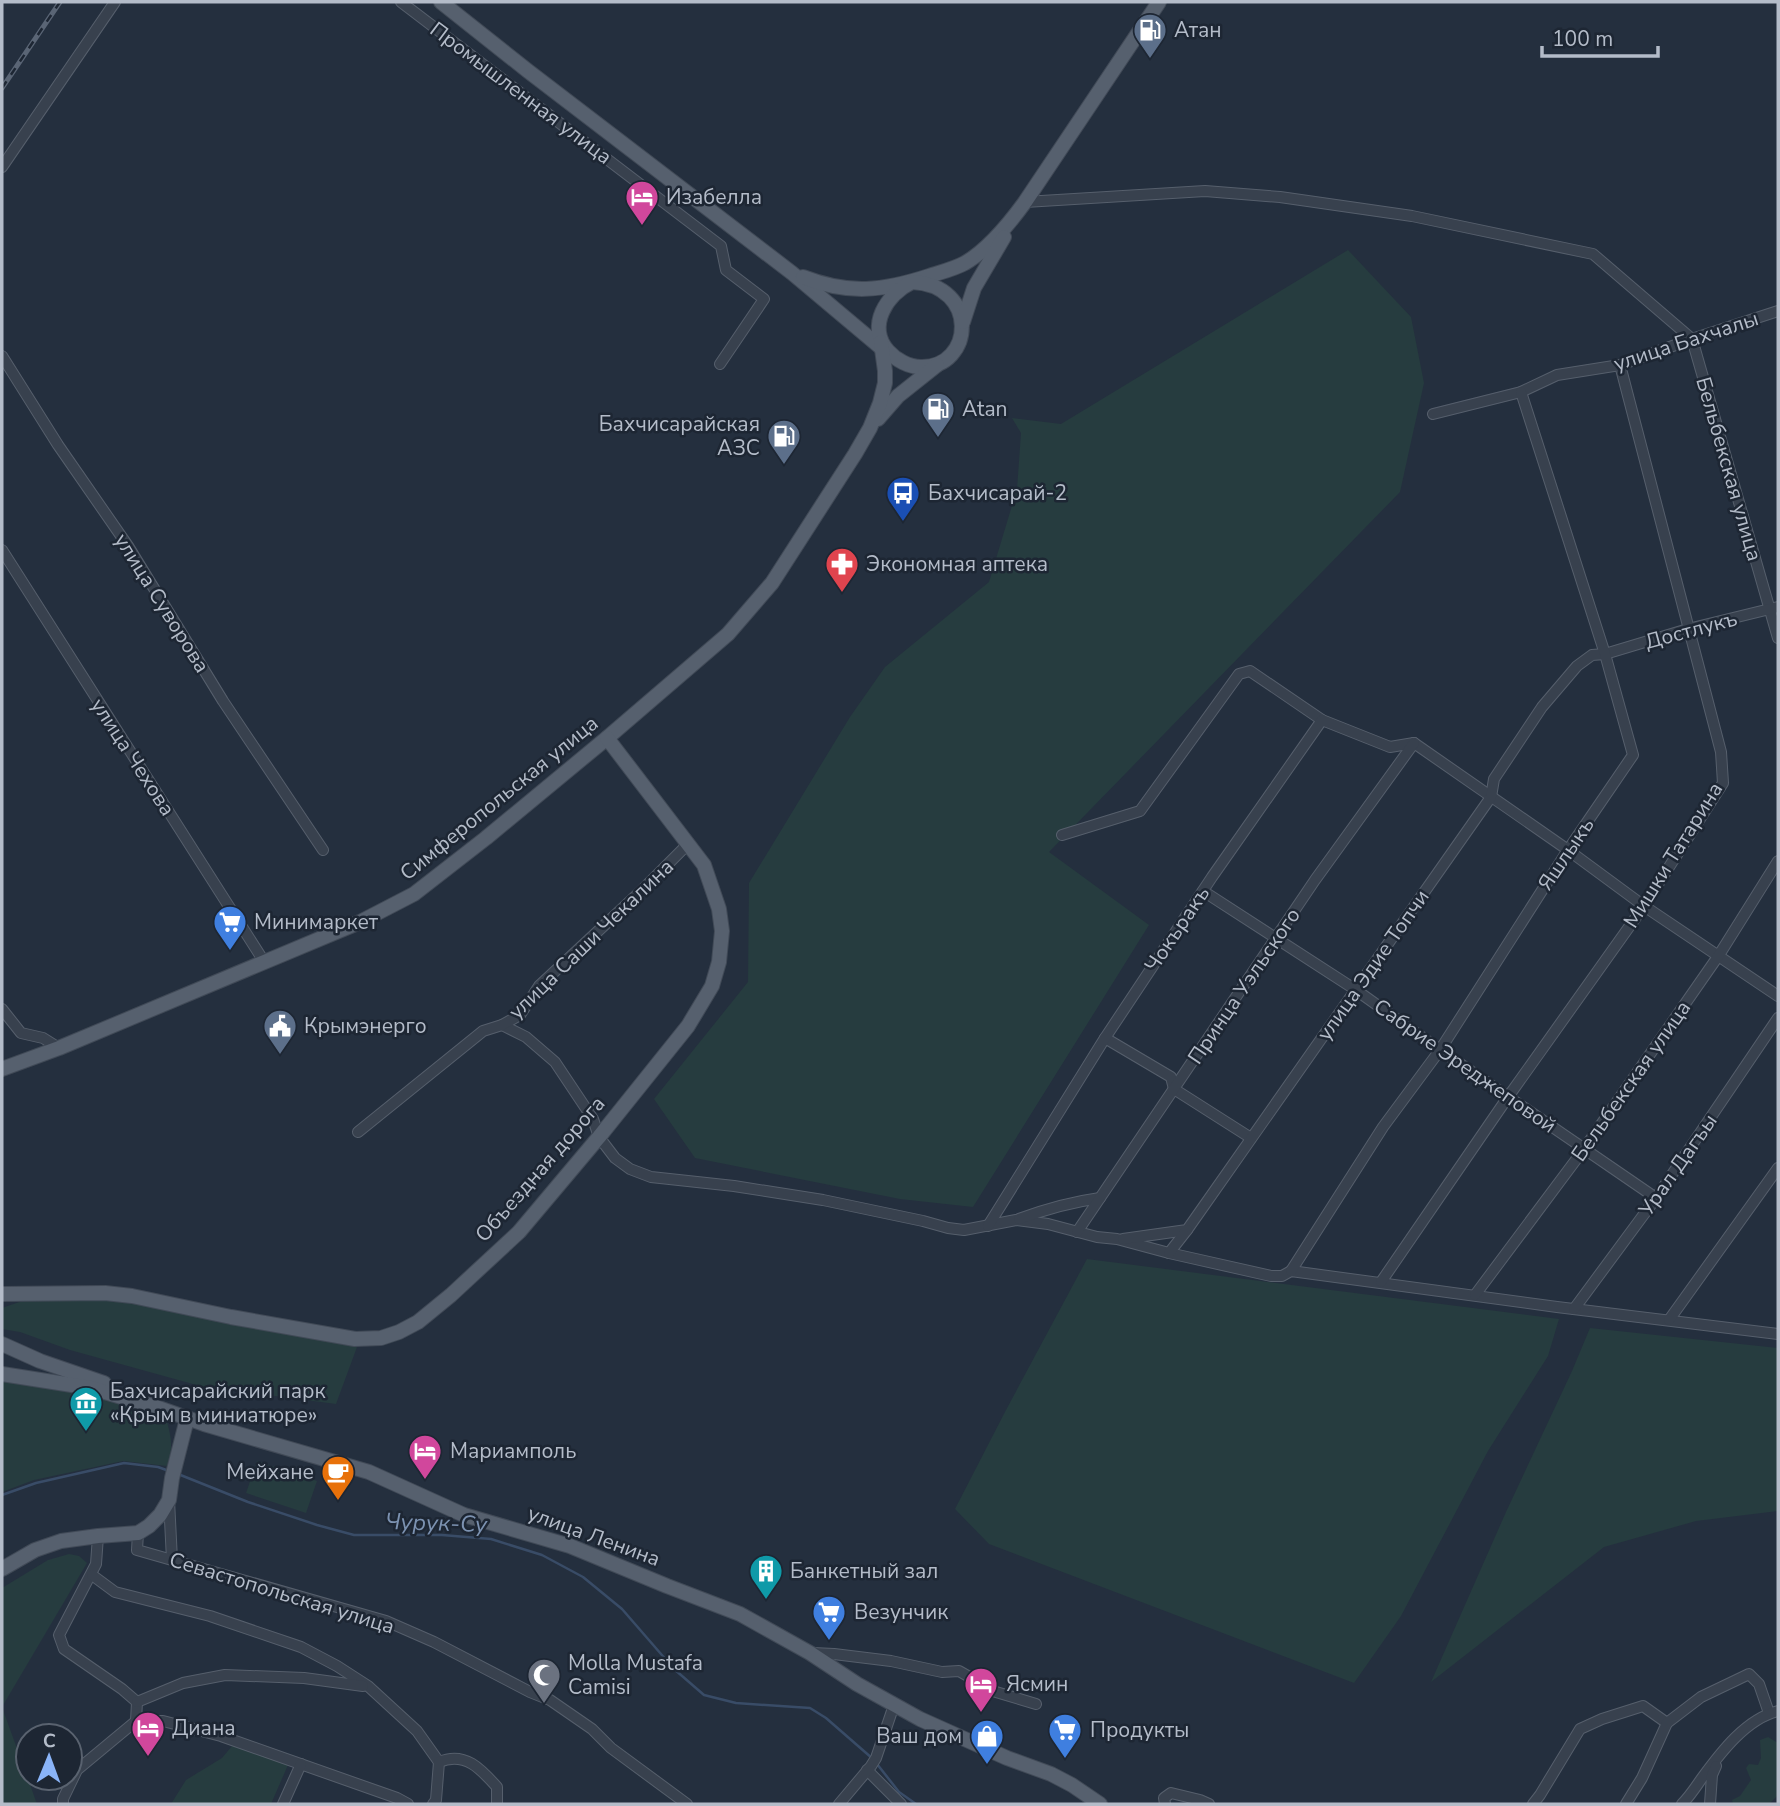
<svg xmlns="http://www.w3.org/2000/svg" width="1780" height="1806" viewBox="0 0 1780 1806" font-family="'Nunito Sans',sans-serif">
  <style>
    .green { fill: #263c3f }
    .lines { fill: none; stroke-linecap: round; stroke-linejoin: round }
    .stream { stroke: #394c67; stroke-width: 2.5 }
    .minor-casing { stroke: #565f6c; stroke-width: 12 }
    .major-casing { stroke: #414a57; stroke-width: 16 }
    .minor { stroke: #38414e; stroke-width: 10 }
    .major { stroke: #56606e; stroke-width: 14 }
    .rail-casing { stroke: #5a6575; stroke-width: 5 }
    .rail { stroke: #1d2633; stroke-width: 2.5; stroke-dasharray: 8; stroke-linecap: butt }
    .labels { text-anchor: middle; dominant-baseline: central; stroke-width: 5; stroke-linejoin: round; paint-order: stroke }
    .poi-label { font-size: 21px; fill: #b4bcc9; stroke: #1d2633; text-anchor: start }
    .street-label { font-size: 21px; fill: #b4bcc9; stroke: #1d2633 }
    .water-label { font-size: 23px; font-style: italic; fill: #7c92b1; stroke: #1d2633 }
  </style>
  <rect width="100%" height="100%" fill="#242f3e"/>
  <g class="green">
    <path d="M1348 250 1411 317 1424 383 1400 492 1049 852 1149 925 973 1207 900 1199 695 1158 654 1099 748 982 749 883 850 717 885 667 989 582 1017 489 1021 433 1012 418 1061 424Z"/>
    <path d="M1087 1259 1559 1319 1548 1356 1488 1451 1401 1616 1354 1683 989 1544 955 1509 1006 1410Z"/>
    <path d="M31 1298H110L357 1347 336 1404 200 1386 70 1350 20 1332 2 1329V1308Z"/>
    <path d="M1590 1328 1778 1348V1511L1696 1521 1604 1547 1431 1682 1506 1512 1572 1371Z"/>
    <path d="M2 1379C55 1388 121 1392 167 1422 172 1440 173 1448 167 1466L123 1461 34 1480 2 1492Z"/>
    <path d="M257 1461 317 1481 306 1513 246 1493Z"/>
    <path d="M69 1554 79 1556 87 1563 2 1707 37 1804H2V1588L48 1560Z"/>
    <path d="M1768 1737 1778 1743V1795L1769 1804H1733L1732 1800 1740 1796 1751 1780 1746 1768 1749 1764 1758 1765 1761 1758 1760 1740Z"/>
    <path d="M232 1746 288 1765 271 1804H171L186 1780 222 1758Z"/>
  </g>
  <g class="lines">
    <g class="stream">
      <path d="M178 1474 248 1502 317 1525 354 1535H442L491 1539 542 1555 583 1577 622 1609 674 1669 704 1695 736 1703 810 1708 826 1718 873 1759"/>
      <path d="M2 1495 36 1483 124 1463 158 1467 169 1471"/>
      <path d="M877 1764 899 1792 916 1804"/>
    </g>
    <defs>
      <g id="minor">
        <path d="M401 2 721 246 726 270 764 299 720 364"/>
        <path d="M2 167 115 2"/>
        <path d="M1025 202 1205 191 1280 197 1412 216 1593 254 1692 339 1778 638"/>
        <path d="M2 356 58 445 128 546 223 701 323 850"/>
        <path d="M1433 414 1521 392 1557 375 1620 365 1692 339 1778 311"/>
        <path d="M2 550 265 963"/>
        <path d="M1414 743 1568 850 1644 906 1778 996"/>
        <path d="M1062 835 1140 811 1239 674 1250 671 1322 720"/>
        <path d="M1203 891 1356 990 1440 1050 1656 1198"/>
        <path d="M2 1009 21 1033 43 1038 59 1048"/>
        <path d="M502 1025 526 1037 555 1062 593 1119 599 1137 615 1158 630 1169 651 1177 734 1186 823 1200 923 1221 948 1228 964 1230 1016 1220 1048 1224 1097 1237 1117 1239 1169 1253 1271 1276H1282L1291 1271 1557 1307 1778 1334"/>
        <path d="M1105 1038 1171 1077 1174 1089 1251 1138"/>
        <path d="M358 1132 483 1031 502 1025 520 1015 539 986 639 893 689 843"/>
        <path d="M1019 1219C1046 1209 1071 1202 1100 1198"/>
        <path d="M988 1226 1105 1038 1212 877 1322 720 1390 747 1414 743"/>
        <path d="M1077 1232 1315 880 1414 743"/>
        <path d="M1123 1239 1187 1230 1491 797 1494 779 1542 707 1577 666 1592 655 1605 654 1688 629 1778 607"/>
        <path d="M1169 1253 1187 1230"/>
        <path d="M1291 1271 1383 1127 1440 1050 1568 850 1633 755 1605 654 1521 392"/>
        <path d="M1381 1282 1508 1097 1644 906 1723 783 1721 752 1620 365"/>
        <path d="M1475 1295 1584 1149 1719 955 1778 861"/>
        <path d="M1574 1309 1656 1198 1778 1018"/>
        <path d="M1669 1320 1778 1168"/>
        <path d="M169 1500 172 1560"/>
        <path d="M138 1533 137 1550 386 1621 434 1642 530 1692 550 1700 592 1729 611 1748 687 1804"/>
        <path d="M98 1536 96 1564 59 1635 64 1649 122 1689 137 1702 136 1721"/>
        <path d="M92 1575 115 1592 210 1616 301 1647 337 1666 368 1686 417 1731 439 1762"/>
        <path d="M813 1653 834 1654 891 1661 942 1672 959 1671 996 1692 1036 1704"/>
        <path d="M137 1702 183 1683 225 1675 304 1678 363 1686"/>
        <path d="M867 1770 901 1804"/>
        <path d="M63 1804V1799L77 1770 136 1721H163L221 1736 397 1798 408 1804"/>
        <path d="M283 1804 301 1764"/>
        <path d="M433 1804 436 1800 439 1762C465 1751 481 1769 497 1787V1804"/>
        <path d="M839 1804 871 1766 876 1758 894 1705"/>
        <path d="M1165 1804 1164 1798 1171 1793 1200 1800 1209 1804"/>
        <path d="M1533 1804 1540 1795 1580 1729 1602 1719 1643 1706 1667 1723"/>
        <path d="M1626 1804 1642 1778 1667 1723 1701 1697 1749 1674 1759 1684 1769 1713"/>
        <path d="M1682 1804C1690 1796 1695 1788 1702 1778 1721 1752 1746 1719 1778 1711"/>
        <path d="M1710 1804 1712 1775 1716 1766"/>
      </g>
      <g id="major">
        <path d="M441 2 528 71 792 273 886 352"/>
        <path d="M803 277C849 295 883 291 929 276 941 272 954 269 965 263 989 249 1009 224 1025 202L1159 2"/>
        <path d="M912 282C980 285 974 368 921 367 909 367 896 360 888 351 866 326 887 294 912 282Z"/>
        <path d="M963 322 974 288 1004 237"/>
        <path d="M878 419 898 396 937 365"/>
        <path d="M2 1069 59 1048 360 922 414 894 486 838 607 738 728 634 772 583 855 454 870 428 880 403 885 383V371L881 342"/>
        <path d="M2 1294 105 1293 132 1296 231 1317 355 1339 381 1338 399 1332 418 1322 451 1295 519 1232 599 1137 688 1026 712 986 719 962 722 931 719 909 704 865 607 738"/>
        <path d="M2 1344 40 1361 104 1383"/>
        <path d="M2 1374 91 1388 156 1407 204 1424 369 1472 464 1515 570 1546 667 1586 740 1614 810 1653 857 1684 920 1719 1007 1758 1051 1774 1072 1785 1100 1804"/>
        <path d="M2 1569 35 1550 61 1541 98 1536 138 1533 149 1526 160 1515 169 1500 172 1478 187 1419"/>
      </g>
    </defs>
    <use href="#minor" class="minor-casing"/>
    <use href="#major" class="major-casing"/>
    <use href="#minor" class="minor"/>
    <use href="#major" class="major"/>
    <defs>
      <path id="rail" d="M2 88 60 2"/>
    </defs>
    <use href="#rail" class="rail-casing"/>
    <use href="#rail" class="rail"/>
  </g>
  <defs>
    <symbol id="fuel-pin" viewBox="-11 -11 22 30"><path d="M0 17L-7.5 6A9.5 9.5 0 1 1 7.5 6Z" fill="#5c6f8a" stroke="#1d2633"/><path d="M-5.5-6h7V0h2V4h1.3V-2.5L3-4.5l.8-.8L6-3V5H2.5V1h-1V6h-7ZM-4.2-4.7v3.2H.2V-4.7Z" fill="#fff"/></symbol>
    <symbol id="hotel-pin" viewBox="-11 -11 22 30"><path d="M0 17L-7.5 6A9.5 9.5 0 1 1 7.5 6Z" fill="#d1479c" stroke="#1d2633"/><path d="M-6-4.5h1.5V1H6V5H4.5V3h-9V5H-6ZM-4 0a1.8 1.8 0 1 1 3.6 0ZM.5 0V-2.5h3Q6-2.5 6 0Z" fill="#fff"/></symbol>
    <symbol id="bus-pin" viewBox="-11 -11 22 30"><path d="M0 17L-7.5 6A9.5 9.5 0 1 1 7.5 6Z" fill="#1a4fb4" stroke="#1d2633"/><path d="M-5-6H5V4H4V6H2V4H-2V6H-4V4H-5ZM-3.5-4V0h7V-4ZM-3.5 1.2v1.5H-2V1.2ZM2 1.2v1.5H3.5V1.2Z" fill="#fff"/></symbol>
    <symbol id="pharmacy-pin" viewBox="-11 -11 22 30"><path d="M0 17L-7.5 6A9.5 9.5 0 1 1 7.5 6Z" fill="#e0444e" stroke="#1d2633"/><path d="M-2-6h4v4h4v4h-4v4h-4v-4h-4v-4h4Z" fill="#fff"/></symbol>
    <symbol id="supermarket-pin" viewBox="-11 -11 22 30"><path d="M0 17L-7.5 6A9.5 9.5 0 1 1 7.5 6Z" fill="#3f7fe0" stroke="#1d2633"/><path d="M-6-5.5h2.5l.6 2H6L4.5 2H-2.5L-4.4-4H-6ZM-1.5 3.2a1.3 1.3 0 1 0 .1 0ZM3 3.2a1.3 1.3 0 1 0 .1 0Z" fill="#fff"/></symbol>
    <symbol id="civic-pin" viewBox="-11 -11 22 30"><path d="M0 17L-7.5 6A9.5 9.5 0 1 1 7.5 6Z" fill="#5c6f8a" stroke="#1d2633"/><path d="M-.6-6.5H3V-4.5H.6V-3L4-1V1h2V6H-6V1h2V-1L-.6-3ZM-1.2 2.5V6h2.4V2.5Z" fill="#fff"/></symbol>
    <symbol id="museum-pin" viewBox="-11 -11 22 30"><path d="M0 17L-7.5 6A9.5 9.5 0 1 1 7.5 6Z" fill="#0f9aa8" stroke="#1d2633"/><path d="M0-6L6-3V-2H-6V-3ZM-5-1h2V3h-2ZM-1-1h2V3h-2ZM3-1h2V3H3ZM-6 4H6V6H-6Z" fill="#fff"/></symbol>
    <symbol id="cafe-pin" viewBox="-11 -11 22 30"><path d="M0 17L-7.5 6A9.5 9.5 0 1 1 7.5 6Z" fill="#e8710a" stroke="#1d2633"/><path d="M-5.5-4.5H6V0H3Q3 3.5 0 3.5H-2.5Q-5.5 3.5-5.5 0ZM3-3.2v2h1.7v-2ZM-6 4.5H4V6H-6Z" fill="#fff"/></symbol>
    <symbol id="building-pin" viewBox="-11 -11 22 30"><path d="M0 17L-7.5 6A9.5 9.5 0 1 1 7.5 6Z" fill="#0f9aa8" stroke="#1d2633"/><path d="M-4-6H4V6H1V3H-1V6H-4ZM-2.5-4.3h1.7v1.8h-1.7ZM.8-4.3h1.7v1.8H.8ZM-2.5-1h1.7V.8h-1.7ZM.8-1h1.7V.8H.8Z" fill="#fff"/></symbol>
    <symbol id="mosque-pin" viewBox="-11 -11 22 30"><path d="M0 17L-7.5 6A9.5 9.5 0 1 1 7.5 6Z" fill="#6b7280" stroke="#1d2633"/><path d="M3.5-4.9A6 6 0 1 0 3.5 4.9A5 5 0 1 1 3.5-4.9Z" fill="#fff"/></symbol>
    <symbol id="shop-pin" viewBox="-11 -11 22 30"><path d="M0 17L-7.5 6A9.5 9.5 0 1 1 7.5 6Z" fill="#3f7fe0" stroke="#1d2633"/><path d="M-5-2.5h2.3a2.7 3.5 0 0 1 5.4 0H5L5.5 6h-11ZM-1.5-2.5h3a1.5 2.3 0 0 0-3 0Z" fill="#fff"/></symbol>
  </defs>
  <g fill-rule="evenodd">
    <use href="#fuel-pin" x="1131" y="11" width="38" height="52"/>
    <use href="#hotel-pin" x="623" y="178" width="38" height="52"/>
    <use href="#fuel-pin" x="919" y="390" width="38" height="52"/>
    <use href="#fuel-pin" x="765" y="417" width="38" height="52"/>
    <use href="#bus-pin" x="884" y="474" width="38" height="52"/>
    <use href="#pharmacy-pin" x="823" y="545" width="38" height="52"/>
    <use href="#supermarket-pin" x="211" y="903" width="38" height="52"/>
    <use href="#civic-pin" x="261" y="1007" width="38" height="52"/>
    <use href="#museum-pin" x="67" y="1384" width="38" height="52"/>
    <use href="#hotel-pin" x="406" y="1432" width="38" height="52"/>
    <use href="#cafe-pin" x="319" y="1453" width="38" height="52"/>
    <use href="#building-pin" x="747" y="1552" width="38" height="52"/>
    <use href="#supermarket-pin" x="810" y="1593" width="38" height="52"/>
    <use href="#mosque-pin" x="525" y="1656" width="38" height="52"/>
    <use href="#hotel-pin" x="962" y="1665" width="38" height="52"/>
    <use href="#hotel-pin" x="129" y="1709" width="38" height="52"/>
    <use href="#supermarket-pin" x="1046" y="1711" width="38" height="52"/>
    <use href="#shop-pin" x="968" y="1717" width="38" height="52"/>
  </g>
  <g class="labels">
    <g class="poi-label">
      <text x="1174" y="30">Атан</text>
      <text x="666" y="197">Изабелла</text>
      <text x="962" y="409">Atan</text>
      <text x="760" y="424" text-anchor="end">Бахчисарайская<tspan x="760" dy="24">АЗС</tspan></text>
      <text x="928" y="493">Бахчисарай-2</text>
      <text x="866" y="564">Экономная аптека</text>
      <text x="254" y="922">Минимаркет</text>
      <text x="304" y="1026">Крымэнерго</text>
      <text x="110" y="1391">Бахчисарайский парк<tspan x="110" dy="24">«Крым в миниатюре»</tspan></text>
      <text x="450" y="1451">Мариамполь</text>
      <text x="314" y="1472" text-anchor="end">Мейхане</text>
      <text x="790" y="1571">Банкетный зал</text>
      <text x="854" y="1612">Везунчик</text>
      <text x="568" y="1663">Molla Mustafa<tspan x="568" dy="24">Camisi</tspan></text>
      <text x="1006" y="1684">Ясмин</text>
      <text x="172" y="1728">Диана</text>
      <text x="1090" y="1730">Продукты</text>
      <text x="962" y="1736" text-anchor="end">Ваш дом</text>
    </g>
    <g class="street-label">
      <text transform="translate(521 93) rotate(37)">Промышленная улица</text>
      <text transform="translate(1686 341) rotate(-18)">улица Бахчалы</text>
      <text transform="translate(1729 469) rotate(74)">Бельбекская улица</text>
      <text transform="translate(162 603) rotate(58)">улица Суворова</text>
      <text transform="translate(1691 630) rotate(-15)">Достлукъ</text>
      <text transform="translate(133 757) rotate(57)">улица Чехова</text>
      <text transform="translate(499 798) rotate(-39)">Симферопольская улица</text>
      <text transform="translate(1566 854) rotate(-56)">Яшлыкъ</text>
      <text transform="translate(1673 855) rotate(-58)">Мишки Татарина</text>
      <text transform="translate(1177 929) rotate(-56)">Чокъракъ</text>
      <text transform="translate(591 939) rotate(-44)">улица Саши Чекалина</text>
      <text transform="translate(1373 965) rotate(-55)">улица Эдие Топчи</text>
      <text transform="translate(1244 986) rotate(-56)">Принца Уэльского</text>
      <text transform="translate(1465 1066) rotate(35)">Сабрие Эреджеповой</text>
      <text transform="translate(1631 1081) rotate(-55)">Бельбекская улица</text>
      <text transform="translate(1678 1165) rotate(-55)">Урал Дагъы</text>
      <text transform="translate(540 1169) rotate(-49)">Объездная дорога</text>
      <text transform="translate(594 1536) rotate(20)">улица Ленина</text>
      <text transform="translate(282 1593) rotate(17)">Севастопольская улица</text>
    </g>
    <g class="water-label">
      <text transform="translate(436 1523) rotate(2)">Чурук-Су</text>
    </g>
  </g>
  <rect width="1780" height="1806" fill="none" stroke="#b4bcc9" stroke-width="7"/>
  <g transform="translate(49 1757) rotate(1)"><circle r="33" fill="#1d2633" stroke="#59626f" stroke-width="2"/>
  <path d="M0-5L12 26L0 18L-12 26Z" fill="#8ab4f8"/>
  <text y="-10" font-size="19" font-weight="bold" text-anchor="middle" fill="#b4bcc9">С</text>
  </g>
  <path d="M1542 46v10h116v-10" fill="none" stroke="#b4bcc9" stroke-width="3.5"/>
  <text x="1552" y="46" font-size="21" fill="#b4bcc9" stroke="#1d2633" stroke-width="5" paint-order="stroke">100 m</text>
</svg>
